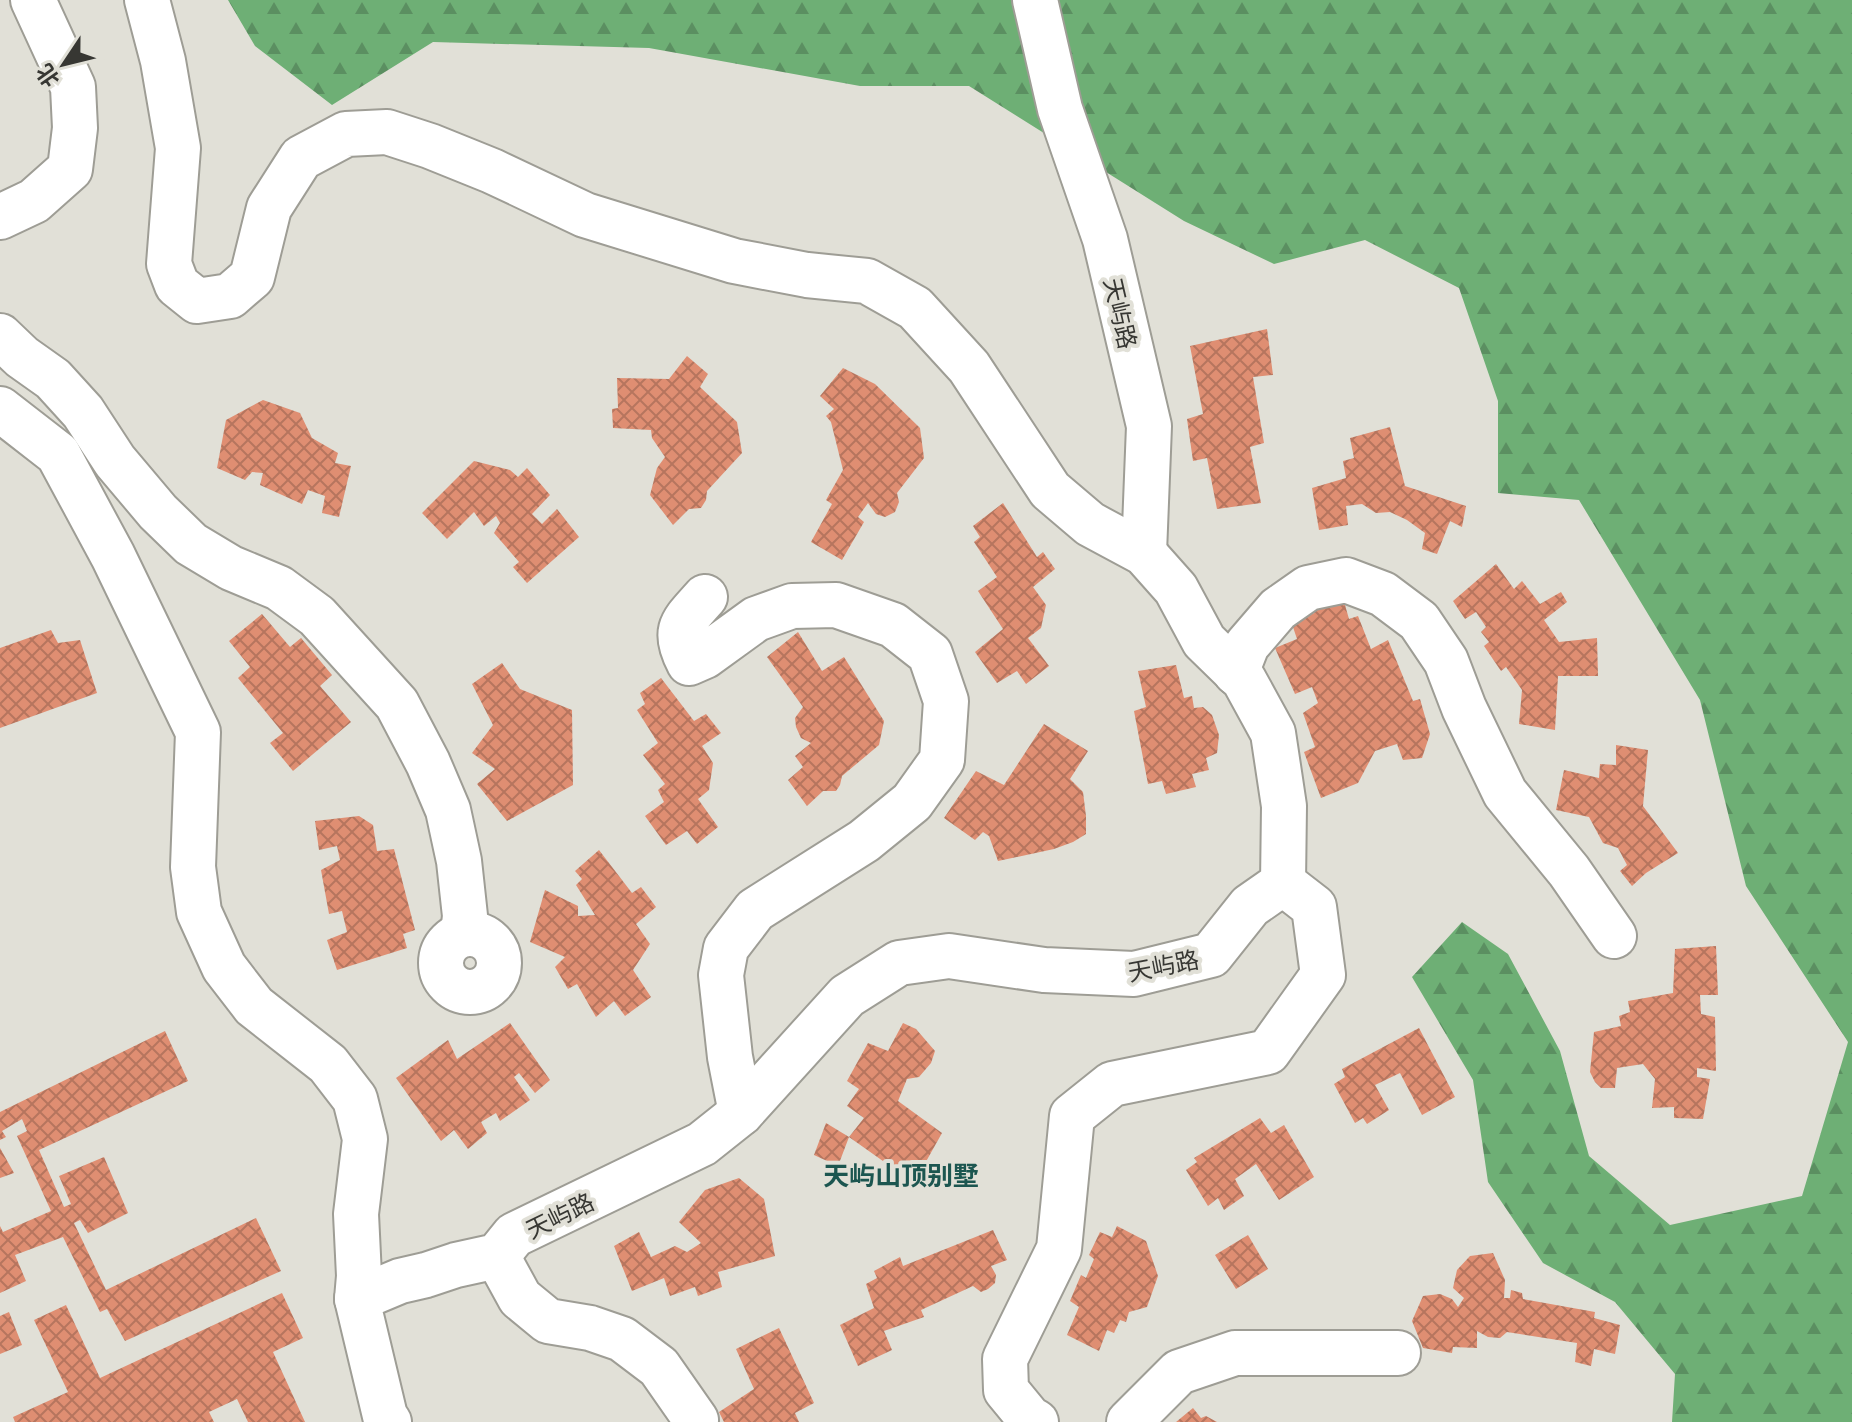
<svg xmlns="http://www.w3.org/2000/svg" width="1852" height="1422" viewBox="0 0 1852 1422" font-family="Georgia,'Noto Sans SC',serif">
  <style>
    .forest { fill: url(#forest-firs) }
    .building { fill: url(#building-cross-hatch) }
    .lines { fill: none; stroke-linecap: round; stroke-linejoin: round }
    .minor-casing { stroke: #9e9d95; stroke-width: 48 }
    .minor { stroke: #fff; stroke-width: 44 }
    .labels { text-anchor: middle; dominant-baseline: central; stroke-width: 8; stroke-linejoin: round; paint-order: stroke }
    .street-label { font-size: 24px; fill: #373733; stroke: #e1e0d7 }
    .neighbourhood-label { font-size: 26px; font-weight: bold; fill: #1c5650; stroke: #e1e0d7 }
  </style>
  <defs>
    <pattern id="forest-firs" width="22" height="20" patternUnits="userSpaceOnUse" patternTransform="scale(2)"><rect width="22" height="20" fill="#6eaf75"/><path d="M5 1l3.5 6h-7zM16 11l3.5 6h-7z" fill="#5b8f61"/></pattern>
    <pattern id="building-cross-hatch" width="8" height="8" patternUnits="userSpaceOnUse" patternTransform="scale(2)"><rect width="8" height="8" fill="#df8e72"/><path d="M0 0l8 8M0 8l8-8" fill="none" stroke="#b6755e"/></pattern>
  </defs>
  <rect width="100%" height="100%" fill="#e1e0d7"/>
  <path class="forest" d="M228 0H1852V1422H1672L1675 1374 1615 1302 1543 1263 1488 1182 1473 1080 1412 977 1462 922 1508 954 1560 1051 1589 1156 1670 1225 1802 1196 1848 1042 1746 886 1700 700 1579 500 1498 493V401L1459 288 1365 240 1274 264 1184 221 969 86H860L649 48 433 42 332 105 255 46Z"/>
  <g class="building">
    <path d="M1267 329 1273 375 1253 377 1264 443 1250 447 1261 503 1217 509 1207 458 1193 461 1187 419 1203 414 1190 346Z"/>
    <path d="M687 356 708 374 700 387 737 422 742 453 707 491 706 500 701 508 689 509 673 525 650 495 657 468 665 457 652 438 651 430 613 428 612 409 618 408 617 378 669 379Z"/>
    <path d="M843 368 875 384 920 428 924 458 897 493 899 502 895 512 885 517 876 514 868 503 858 517 864 522 842 560 811 542 832 504 826 500 843 470 831 422 826 416 834 409 820 396Z"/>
    <path d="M263 400 300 413 312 438 338 453 335 463 351 466 339 517 322 513 325 496 308 490 302 504 260 485 263 473 252 472 245 480 217 468 226 420Z"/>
    <path d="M1390 427 1405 486 1466 506 1462 527 1450 521 1437 554 1422 549 1425 533 1407 520 1390 512 1376 513 1362 504 1346 506 1348 525 1319 530 1312 488 1346 478 1343 461 1354 458 1350 438Z"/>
    <path d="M474 461 510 470 518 477 527 468 550 495 532 514 542 524 557 509 579 537 527 583 513 567 519 562 494 533 500 523 496 516 484 526 474 512 447 539 422 513Z"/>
    <path d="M1003 503 1037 557 1043 552 1055 569 1033 587 1046 605 1041 628 1028 638 1049 666 1026 684 1017 671 997 683 975 652 1003 629 978 591 997 577 974 542 980 537 973 526Z"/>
    <path d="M1496 564 1514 589 1522 581 1540 604 1561 592 1567 602 1544 620 1559 642 1597 638 1598 676H1558L1555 730 1519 724 1522 690 1506 667 1501 671 1484 646 1489 642 1481 632 1486 627 1476 612 1465 619 1453 601Z"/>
    <path d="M1341 591 1349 619 1358 616 1371 649 1388 640 1413 701 1420 699 1430 734 1422 758 1403 760 1397 744 1375 751 1358 783 1321 798 1304 752 1315 747 1303 713 1318 703 1312 687 1295 694 1275 648 1297 639 1292 624 1314 613 1313 601Z"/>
    <path d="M262 614 290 647 301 638 332 675 320 686 351 722 293 771 270 743 283 733 238 678 250 667 229 641Z"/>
    <path d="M51 630 58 643 80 640 97 693 0 728V648Z"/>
    <path d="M798 632 822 671 844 657 884 721 879 745 842 776 840 785 836 791H823L807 806 788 780 803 767 795 756 811 743 801 738 796 727 795 718 803 707 767 657Z"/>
    <path d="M502 663 520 689 572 710 573 785 507 821 477 784 495 769 472 753 493 725 472 684Z"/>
    <path d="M1176 665 1184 698 1192 696 1194 708 1203 707 1212 715 1219 735 1217 753 1206 758 1209 770 1192 774 1196 787 1166 794 1162 781 1148 784 1134 711 1146 707 1138 671Z"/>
    <path d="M661 678 694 721 706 714 721 733 702 746 713 763 709 790 698 799 718 827 697 844 687 831 666 845 645 816 664 802 658 790 665 784 643 755 658 743 637 710 645 704 640 693Z"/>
    <path d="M1044 724 1088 751 1070 779 1083 792 1086 816V834L1073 842 1054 849 998 861 989 836 983 832 975 840 944 818 976 771 1004 785Z"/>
    <path d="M1616 745 1648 750 1643 806 1678 853 1646 873 1632 886 1620 871 1627 865 1618 848 1603 843 1589 817 1556 810 1564 770 1599 778 1600 764 1616 765Z"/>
    <path d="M359 816 373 825 377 851 394 849 415 930 403 934 407 948 337 970 327 940 347 932 342 911 329 914 321 870 340 860 337 846 319 850 315 821Z"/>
    <path d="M599 850 632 893 641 887 656 907 636 924 650 944 633 970 651 997 625 1016 614 1001 596 1017 577 984 568 989 555 967 565 957 530 942 545 890 578 906V916L595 915 576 885 582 879 575 871Z"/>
    <path d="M1716 946 1718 995H1700L1701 1014 1715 1017 1716 1071 1697 1068V1077L1710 1079 1703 1119 1674 1118V1107L1652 1108 1655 1079 1643 1064 1617 1068 1615 1088H1601L1595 1082 1590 1072 1594 1032 1621 1026 1619 1016 1630 1012 1628 1001 1673 993 1675 949Z"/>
    <path d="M510 1023 550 1080 535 1093 519 1073 514 1077 530 1100 500 1121 496 1113 481 1122 487 1133 468 1149 454 1130 441 1141 396 1078 448 1040 457 1059Z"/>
    <path d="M903 1023 916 1029 935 1051 931 1063 919 1077 907 1079 898 1101 942 1133 914 1183 849 1137 838 1166 814 1155 826 1123 849 1137 864 1118 847 1106 859 1089 847 1081 868 1043 888 1051Z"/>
    <path d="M1419 1028 1455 1097 1422 1115 1400 1073 1375 1085 1389 1110 1367 1124 1363 1118 1355 1123 1334 1084 1345 1077 1342 1069Z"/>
    <path d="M165 1031 188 1081 39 1150 64 1207 71 1204 59 1176 104 1157 128 1213 88 1233 80 1220 74 1223 106 1290 256 1218 281 1271 125 1341 107 1309 100 1312 63 1237 15 1255 26 1281 0 1293V1226L3 1232 51 1211 17 1136 27 1131 22 1119 2 1131 6 1137 0 1140V1112Z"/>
    <path d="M1260 1118 1271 1133 1284 1125 1314 1177 1279 1200 1256 1164 1235 1179 1244 1196 1224 1210 1218 1198 1208 1206 1186 1170 1197 1162 1194 1158Z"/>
    <path d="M0 1148 14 1173 0 1178Z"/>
    <path d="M739 1178 764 1199 775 1256 718 1272 722 1287 698 1296 695 1287 670 1296 664 1278 632 1291 614 1246 639 1232 651 1257 675 1246 687 1252 701 1243 679 1222 705 1190Z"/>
    <path d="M1117 1226 1146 1241 1158 1276 1147 1307 1129 1312 1126 1322 1120 1320 1114 1333 1107 1330 1099 1351 1067 1335 1079 1307 1070 1301 1081 1275 1086 1278 1094 1259 1089 1255 1100 1232 1112 1237Z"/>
    <path d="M993 1230 1007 1260 991 1266 996 1275 995 1283 988 1289 981 1292 973 1286 921 1310 924 1317 884 1331 892 1350 858 1366 840 1325 874 1308 866 1284 877 1278 874 1271 900 1257 903 1266Z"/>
    <path d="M1248 1235 1268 1269 1236 1289 1215 1255Z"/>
    <path d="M1493 1253 1505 1280 1504 1298H1510L1511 1290 1522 1293 1523 1299 1595 1312 1594 1318 1620 1325 1615 1354 1594 1349 1591 1366 1575 1362 1577 1343 1507 1332 1500 1338 1488 1337 1477 1331V1348L1453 1347 1452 1353 1423 1348 1412 1321 1423 1296 1440 1294 1452 1299 1458 1307 1464 1298 1453 1288 1457 1270 1470 1256Z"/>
    <path d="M282 1293 303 1338 273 1352 305 1422H248L237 1399 209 1412 214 1422H15L13 1417 68 1392 34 1320 66 1305 100 1378Z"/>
    <path d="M9 1312 22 1345 0 1354V1316Z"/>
    <path d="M779 1328 814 1403 795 1413 799 1422H724L719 1412 754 1389 736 1349Z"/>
    <path d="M1193 1408 1201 1418 1206 1416 1217 1422H1176Z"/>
  </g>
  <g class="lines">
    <defs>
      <g id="minor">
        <path d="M147 0 163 61 178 148 169 264 177 285 197 301 230 296 252 277 269 208 301 158 346 134 387 132 430 146 492 171 585 215 734 261 807 275 867 281 915 308 969 367 1050 490 1090 524 1144 553 1176 589 1204 641 1244 680 1273 733 1284 806 1283 883 1250 906 1211 955 1134 974 1044 970 949 956 899 963 847 996 741 1113 702 1144 514 1235 497 1256 456 1265 426 1275 400 1281 357 1299 385 1416 389 1422"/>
        <path d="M1035 0 1060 109 1105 239 1149 426 1144 553"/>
        <path d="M0 217 34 201 70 169 75 128 73 87 33 0"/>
        <path d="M0 336 22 357 53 379 83 412 115 461 158 512 191 544 231 568 279 588 317 616 397 704 428 763 448 810 459 861 465 916 463 934"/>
        <path d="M0 409 58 454 113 556 198 732 193 867 199 912 224 967 254 1006 328 1064 355 1099 365 1139 356 1214 359 1276 357 1299"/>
        <path d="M705 597C683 622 671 629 689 663L705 656 756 619 792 606 836 605 893 625 930 654 946 701 942 760 912 802 864 841 755 910 726 948 721 975 730 1057 741 1113"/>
        <path d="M1236 673 1247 645 1278 609 1308 588 1346 580 1383 594 1419 621 1446 661 1464 708 1505 793 1569 871 1614 936"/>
        <circle cx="470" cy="963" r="29"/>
        <path d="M497 1256 520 1298 548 1321 590 1328 622 1339 659 1367 696 1420"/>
        <path d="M1036 1422 1029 1418 1006 1390 1005 1359 1059 1249 1072 1116 1112 1084 1268 1052 1323 975 1314 907 1283 883"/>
        <path d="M1129 1422 1179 1372 1235 1353H1398"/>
      </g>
    </defs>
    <use href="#minor" class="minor-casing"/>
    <use href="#minor" class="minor"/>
  </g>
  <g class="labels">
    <g class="street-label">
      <text transform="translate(1122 313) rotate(77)">天屿路</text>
      <text transform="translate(1163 964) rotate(-11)">天屿路</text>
      <text transform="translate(559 1214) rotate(-26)">天屿路</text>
    </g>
    <g class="neighbourhood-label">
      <text x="901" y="1173">天屿山顶别墅</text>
    </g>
  </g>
  <g transform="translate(64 64) rotate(235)" stroke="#e1e0d7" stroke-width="6" paint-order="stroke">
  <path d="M0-6L14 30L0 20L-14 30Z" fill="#373733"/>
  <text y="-12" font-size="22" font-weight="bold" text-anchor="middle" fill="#373733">北</text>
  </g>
</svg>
